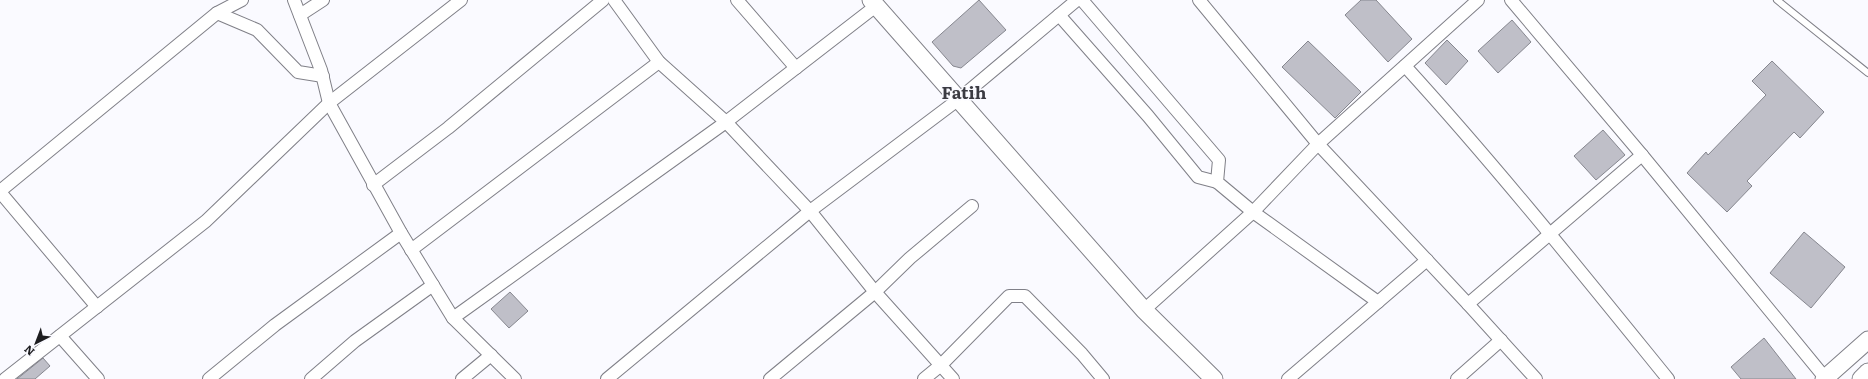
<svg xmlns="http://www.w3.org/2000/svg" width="1868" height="379" viewBox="0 0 1868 379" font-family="Literata,serif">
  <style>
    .building { fill: #bfbfc8; stroke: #86878f }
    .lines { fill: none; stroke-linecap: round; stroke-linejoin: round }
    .lane-casing { stroke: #808088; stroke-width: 8 }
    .street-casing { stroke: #808088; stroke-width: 14 }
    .secondary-casing { stroke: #808088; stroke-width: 19 }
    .lane { stroke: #fff; stroke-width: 6 }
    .street { stroke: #fff; stroke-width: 12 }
    .secondary { stroke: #fff; stroke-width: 17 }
    .labels { text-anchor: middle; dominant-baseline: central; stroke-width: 3; stroke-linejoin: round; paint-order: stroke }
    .district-label { font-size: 17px; font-weight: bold; fill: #3b3b42; stroke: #fafaff }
  </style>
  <rect width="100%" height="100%" fill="#fafaff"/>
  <g class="building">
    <path d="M979 0 1006 30 961 68 953 66 932 42Z"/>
    <path d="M1361 0H1376L1412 39 1388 62 1345 15Z"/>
    <path d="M1512 20 1531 42 1498 73 1478 51Z"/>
    <path d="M1447 40 1468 61 1446 85 1425 63Z"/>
    <path d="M1308 41 1361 92 1335 118 1282 67Z"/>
    <path d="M1772 61 1824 112 1800 138 1794 132 1747 181 1752 186 1727 212 1687 173 1706 152 1708 155 1766 95 1752 81Z"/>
    <path d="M1603 130 1625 155 1596 180 1574 156Z"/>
    <path d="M1804 232 1845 267 1811 308 1770 273Z"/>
    <path d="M510 292 528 311 509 328 491 309Z"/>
    <path d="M1764 338 1796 379H1741L1731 367Z"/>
    <path d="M43 358 50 366 35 379H17Z"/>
  </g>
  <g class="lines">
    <defs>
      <path id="lane" d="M1777 0 1868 73"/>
      <g id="street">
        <path d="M294 0 321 70 329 103 401 233 453 318 515 379"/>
        <path d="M614 0 659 62 726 122 810 211 875 292 953 379"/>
        <path d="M737 0 796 68"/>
        <path d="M1082 0 1219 160 1217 182 1253 212 1378 302"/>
        <path d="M1199 0 1318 144 1468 304 1536 379"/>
        <path d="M1511 0 1642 155 1826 379"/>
        <path d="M217 13 257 30 298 72 323 76"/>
        <path d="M300 15 323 0"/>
        <path d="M1059 15 1148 116 1198 177 1217 182"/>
        <path d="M1405 66C1497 167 1582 273 1668 379"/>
        <path d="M373 185 448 128 603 0"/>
        <path d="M0 191 217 13 242 0"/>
        <path d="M0 192 97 307"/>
        <path d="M411 250 659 62"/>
        <path d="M1468 304 1642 155"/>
        <path d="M1144 310 1253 212 1318 144 1478 0"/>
        <path d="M453 318 726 122 876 6"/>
        <path d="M60 336 98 379"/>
        <path d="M5 379 206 221 329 103 461 0"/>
        <path d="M209 379 275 325 401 233"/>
        <path d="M311 379 355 341 433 285"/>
        <path d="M462 379 491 355"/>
        <path d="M607 379 810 211 959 99 1077 0"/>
        <path d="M770 379 875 292 910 258 972 206"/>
        <path d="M924 379 941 365 1009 296H1025L1082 354 1103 379"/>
        <path d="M1288 379 1427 260"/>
        <path d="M1457 379 1501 340"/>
      </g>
      <g id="secondary">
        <path d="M871 0 1144 310 1214 379"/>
        <path d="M1824 379 1868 340"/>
        <path d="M1861 379 1868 372"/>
      </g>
    </defs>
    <use href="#lane" class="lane-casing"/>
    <use href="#street" class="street-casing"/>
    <use href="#secondary" class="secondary-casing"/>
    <use href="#lane" class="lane"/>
    <use href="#street" class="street"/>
    <use href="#secondary" class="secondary"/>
  </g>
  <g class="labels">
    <g class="district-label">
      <text x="964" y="91">Fatih</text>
    </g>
  </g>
  <g transform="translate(36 343) rotate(222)" stroke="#fafaff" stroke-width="3" paint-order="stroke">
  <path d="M0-3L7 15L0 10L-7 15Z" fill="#1d1d20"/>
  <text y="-6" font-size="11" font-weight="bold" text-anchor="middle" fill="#1d1d20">N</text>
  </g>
</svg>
